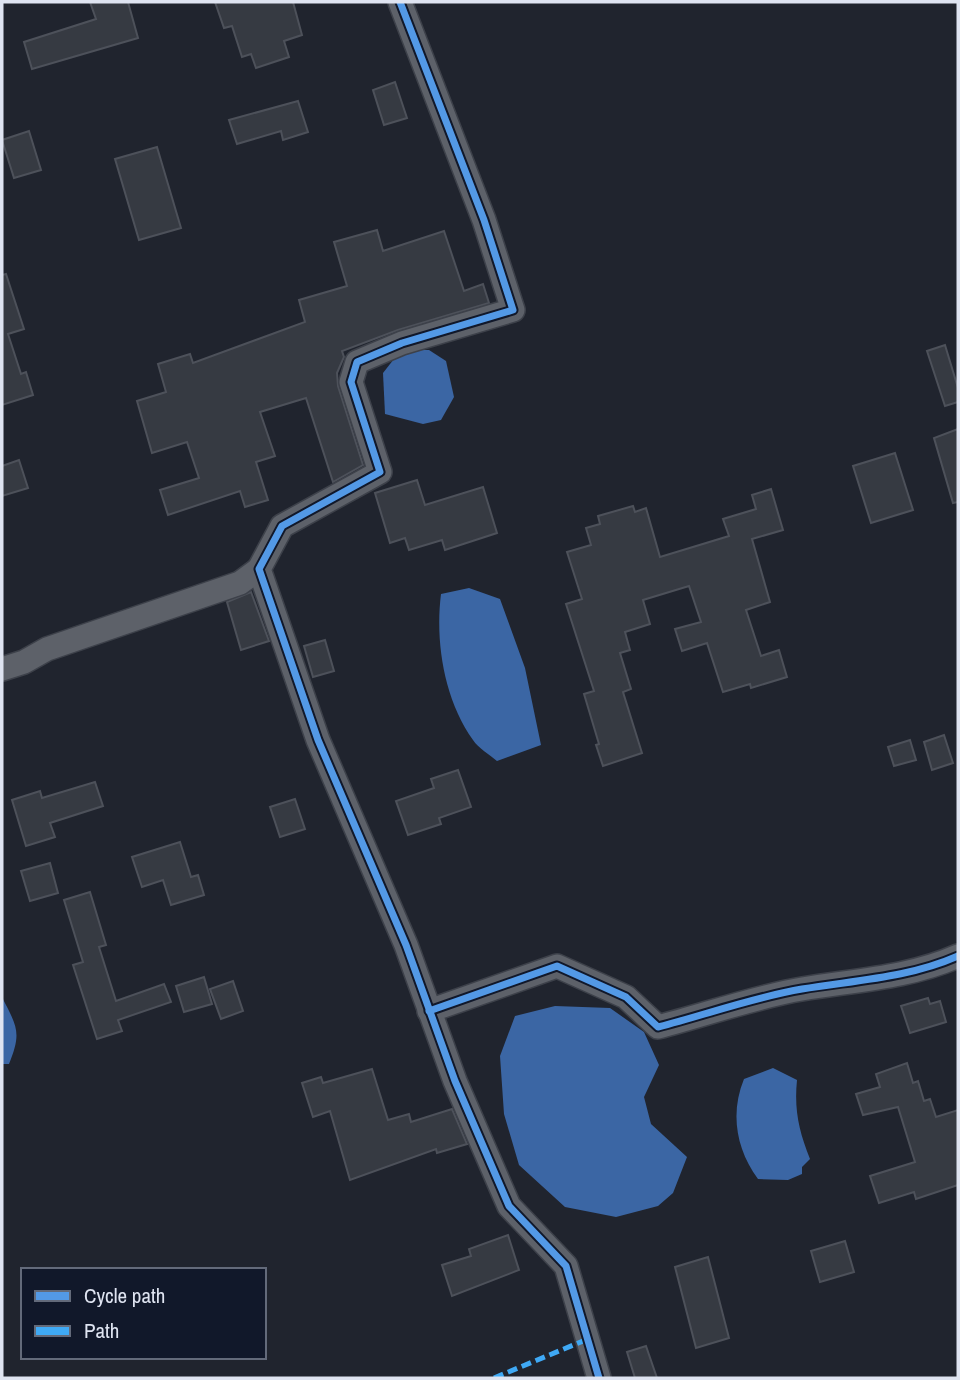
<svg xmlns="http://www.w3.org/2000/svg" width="960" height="1380" viewBox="0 0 960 1380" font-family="'Archivo Narrow',sans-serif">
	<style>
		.water { fill: #3b66a4 }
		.building { fill: #363a42; stroke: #4d515a; stroke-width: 2 }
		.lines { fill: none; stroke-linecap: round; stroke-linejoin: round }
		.minor-casing { stroke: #3d414a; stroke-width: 26 }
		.minor { stroke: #5d6169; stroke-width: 23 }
		.quiet { stroke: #3fa9f5; stroke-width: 5; stroke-dasharray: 10 5; stroke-linecap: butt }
		.cycleway-casing { stroke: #11182a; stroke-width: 11 }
		.cycleway { stroke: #5399e6; stroke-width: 7 }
	</style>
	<rect width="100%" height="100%" fill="#20242e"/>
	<g class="water">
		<polygon points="401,350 429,350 446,361 454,397 441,420 423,424 385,414 383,373"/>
		<path d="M469 588 500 599 525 668 541 745 497 761C490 755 478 748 473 740 444 699 435 642 441 594Z"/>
		<path d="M2 997C17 1027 22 1032 9 1064H2Z"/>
		<polygon points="555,1006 610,1008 644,1032 659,1065 644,1097 651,1124 687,1157 673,1193 658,1206 616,1217 565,1207 519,1165 504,1114 500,1056 515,1016"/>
		<path d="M773 1068 797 1080C794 1110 799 1131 810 1159L802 1167V1174L788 1180 758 1179C736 1149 730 1113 744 1079Z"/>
	</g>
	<g class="building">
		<polygon points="90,2 128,2 138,38 32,69 24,42 96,19"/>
		<polygon points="215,2 293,2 302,35 284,41 289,57 256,68 251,54 242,57 232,26 224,28"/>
		<polygon points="395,82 407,118 384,125 373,90"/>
		<polygon points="298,101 308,132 283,140 281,131 237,144 229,120"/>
		<polygon points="29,131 41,170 14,178 2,140"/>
		<polygon points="157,147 181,228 139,240 115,159"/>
		<polygon points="377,230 383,251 444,231 464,291 483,284 489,303 398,330 342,351 344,357 337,373 338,386 363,465 333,482 306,398 260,412 275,456 256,462 268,500 245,507 240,491 168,515 160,490 199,478 187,442 152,453 137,401 166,392 158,364 190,354 193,363 305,322 299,300 347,286 334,242"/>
		<polygon points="6,274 24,329 8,334 21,374 26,372 33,395 2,405 2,275"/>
		<polygon points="945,345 958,388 958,402 945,406 927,351"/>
		<polygon points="958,429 958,502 953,503 934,438"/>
		<polygon points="895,453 913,510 871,523 853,466"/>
		<polygon points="19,460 28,488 2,496 2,466"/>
		<polygon points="417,480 425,505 483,487 497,533 445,550 442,540 409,550 405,538 390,543 375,493"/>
		<polygon points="771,489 783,530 752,539 770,602 746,610 761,656 779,650 787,677 751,688 750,684 723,692 707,643 682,651 675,629 701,622 689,586 643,600 650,624 625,632 630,650 620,653 631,689 623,692 642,753 603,766 596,745 599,744 584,694 594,691 566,604 582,599 567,552 591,545 586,528 600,524 598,516 633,506 635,512 646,508 660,557 729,536 723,519 756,509 752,495"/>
		<polygon points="251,592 269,641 241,650 227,602"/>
		<polygon points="325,640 334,671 313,677 304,646"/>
		<polygon points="944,735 953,763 932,770 924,742"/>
		<polygon points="910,740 916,760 894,766 888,747"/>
		<polygon points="458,770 471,807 439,818 441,824 408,835 396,801 434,788 431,779"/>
		<polygon points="95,782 103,806 50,823 55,837 26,846 12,800 40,791 42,798"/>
		<polygon points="295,799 305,829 280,837 270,807"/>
		<polygon points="180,842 191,877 198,875 204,895 171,905 163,880 142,887 132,857"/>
		<polygon points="50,863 58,893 30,901 21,871"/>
		<polygon points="90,892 106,945 99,947 116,1001 164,984 171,1002 118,1020 122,1031 97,1039 73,965 83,962 64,900"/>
		<polygon points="204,977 212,1004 184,1012 176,986"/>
		<polygon points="233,981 243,1011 221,1019 210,989"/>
		<polygon points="928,998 930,1004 940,1001 946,1022 910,1033 901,1006"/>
		<polygon points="907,1063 913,1083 918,1081 924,1101 930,1099 936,1117 958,1110 958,1185 916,1199 914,1192 879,1203 870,1176 915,1162 898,1107 863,1115 856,1094 880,1087 876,1074"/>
		<polygon points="372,1069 388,1120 409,1114 411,1122 452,1109 467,1144 437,1153 436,1149 350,1180 330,1111 313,1117 302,1083 321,1077 323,1083"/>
		<polygon points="508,1235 519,1270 452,1296 442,1265 471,1256 469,1249"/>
		<polygon points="845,1241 854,1272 820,1282 811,1251"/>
		<polygon points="708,1257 729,1338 696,1348 675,1267"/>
		<polygon points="646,1346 657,1378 635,1378 627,1352"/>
	</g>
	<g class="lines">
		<defs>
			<g id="minor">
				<polyline points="400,2 484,220 513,310 402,343 357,362 351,382 380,472 282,526 259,569 318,740 406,945 455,1081 509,1206 566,1266 599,1378"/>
				<polyline points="2,669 24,662 47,649 240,583 259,569"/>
				<path d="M429 1011 557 966 626 997 658 1027C705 1015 754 997 802 989 856 980 908 978 958 956"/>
			</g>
		</defs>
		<use href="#minor" class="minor-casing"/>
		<use href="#minor" class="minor"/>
		<polyline class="quiet" points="494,1378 588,1339"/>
		<defs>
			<g id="cycleway">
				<polyline points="400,2 484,220 513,310 402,343 357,362 351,382 380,472 282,526 259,569 318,740 406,945 455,1081 509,1206 566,1266 599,1378"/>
				<path d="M429 1011 557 966 626 997 658 1027C705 1015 754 997 802 989 856 980 908 978 958 956"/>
			</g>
		</defs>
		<use href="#cycleway" class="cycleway-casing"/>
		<use href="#cycleway" class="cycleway"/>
	</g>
	<rect width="960" height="1380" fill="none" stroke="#dfe4f1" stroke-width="7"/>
	<rect x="21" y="1268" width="245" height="91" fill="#11182a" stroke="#636a7a" stroke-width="2"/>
	<rect x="35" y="1291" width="35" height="10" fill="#5399e6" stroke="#636a7a" stroke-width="2"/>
	<text x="84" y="1303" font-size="21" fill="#dfe4f1">Cycle path</text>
	<rect x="35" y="1326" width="35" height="10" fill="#3fa9f5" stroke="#636a7a" stroke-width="2"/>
	<text x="84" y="1338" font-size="21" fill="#dfe4f1">Path</text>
</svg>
